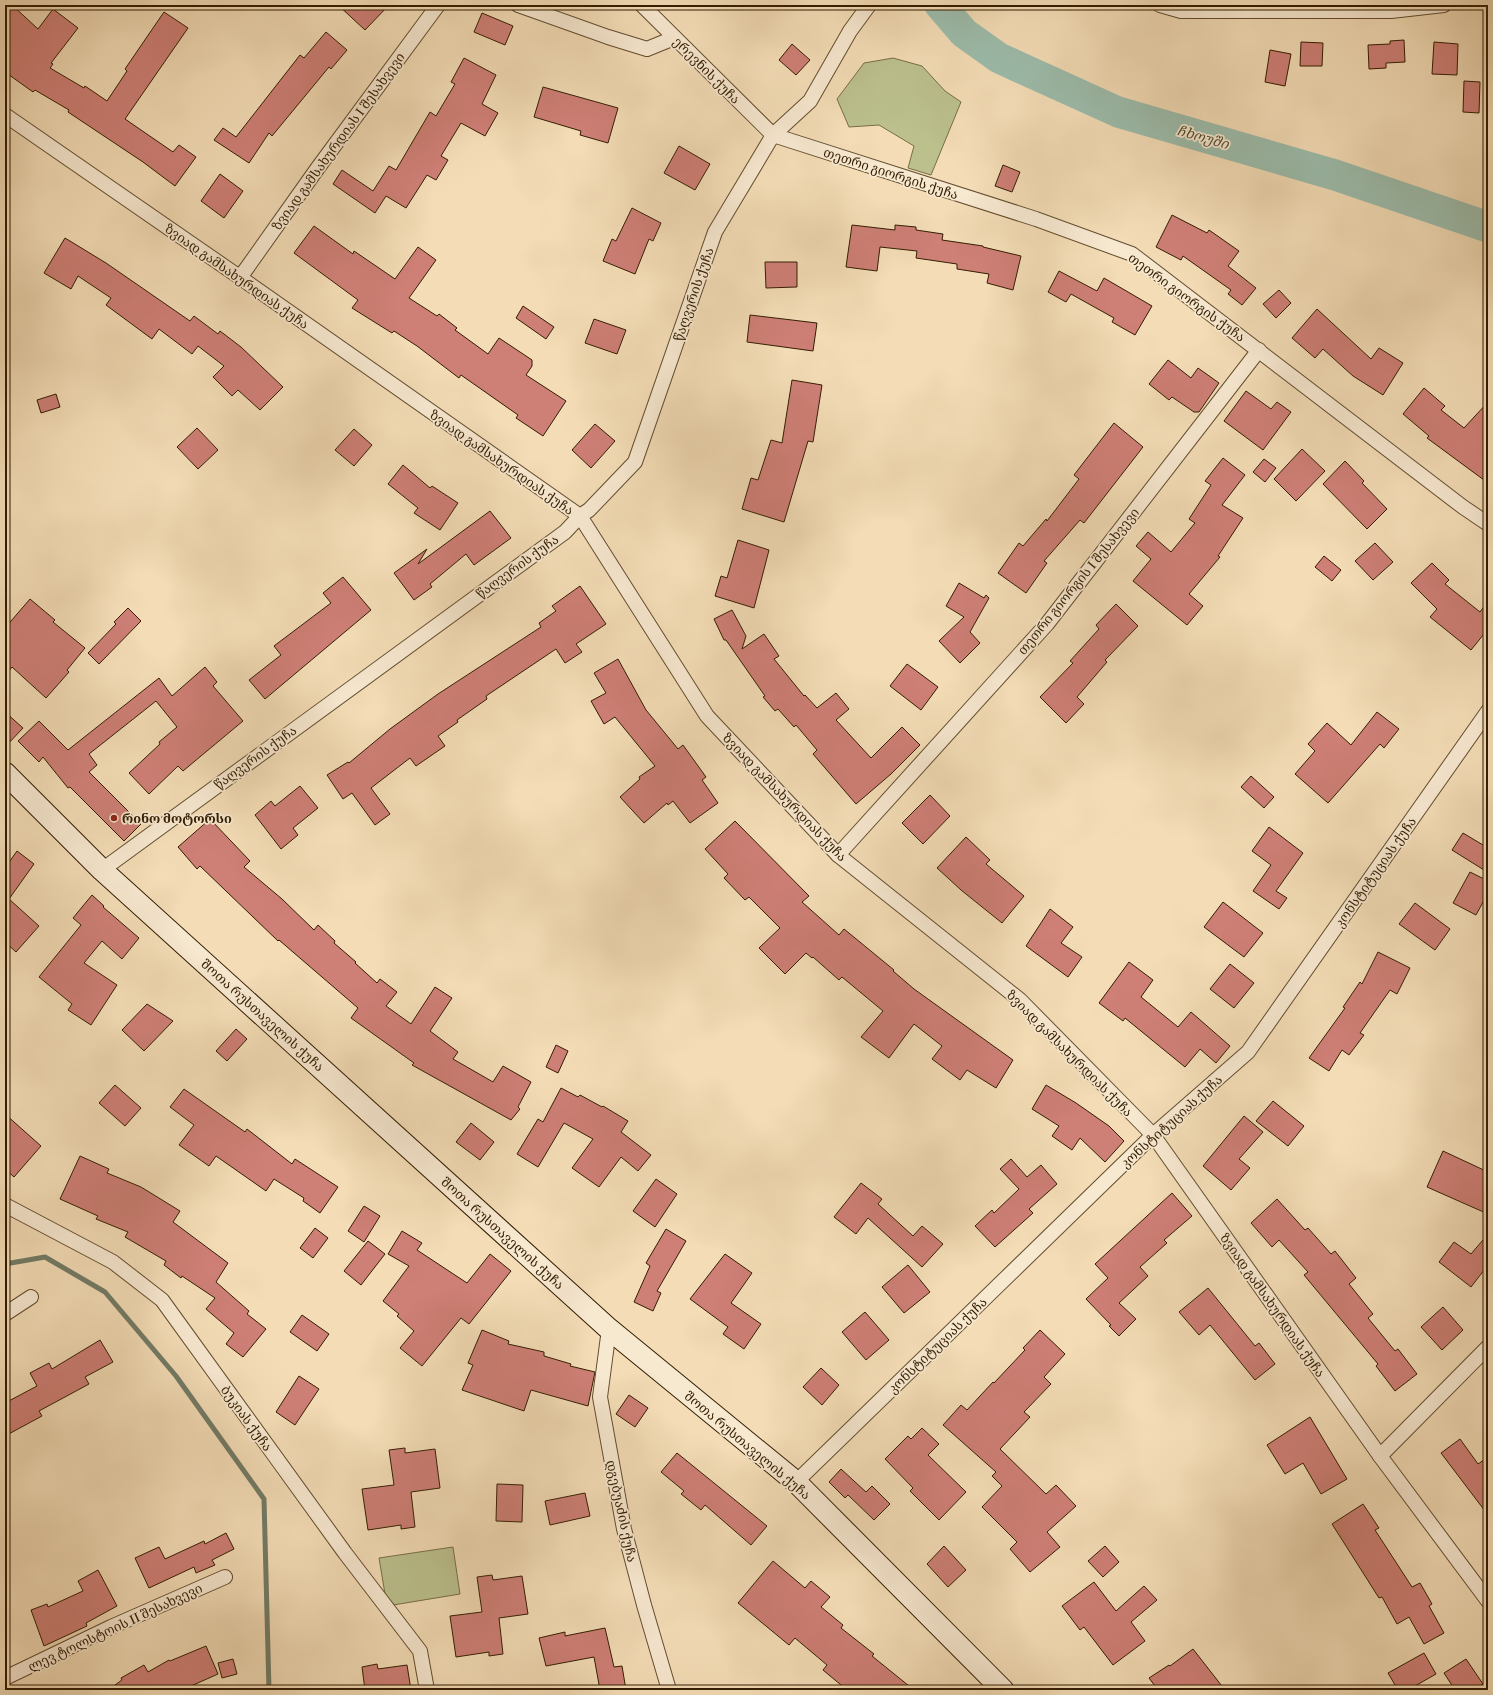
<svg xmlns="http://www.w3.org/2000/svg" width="1493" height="1695" viewBox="0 0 1493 1695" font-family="'IM FELL French Canon','Noto Serif Georgian',serif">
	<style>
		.green { fill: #bbc08d; stroke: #776e47 }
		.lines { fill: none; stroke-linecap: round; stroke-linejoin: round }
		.stream { stroke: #727c67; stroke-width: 5 }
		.river { stroke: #9cbcab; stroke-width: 31 }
		.building { fill: #ce7f76; stroke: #331d01 }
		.street-casing { stroke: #634d2e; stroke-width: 16 }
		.secondary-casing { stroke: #331d01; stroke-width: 23 }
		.street { stroke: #f7e8d0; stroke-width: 14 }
		.secondary { stroke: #f7e8d0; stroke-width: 21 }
		.poi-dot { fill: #8f2418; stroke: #f7e8d0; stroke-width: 1.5 }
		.labels { text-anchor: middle; stroke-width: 3.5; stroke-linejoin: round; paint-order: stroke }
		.street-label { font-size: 13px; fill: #331d01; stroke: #f7e8d0 }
		.poi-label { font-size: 13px; font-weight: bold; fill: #331d01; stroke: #f7e8d0; text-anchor: start }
		.water-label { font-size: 14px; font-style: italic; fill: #524d34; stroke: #f7e8d0 }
	</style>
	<rect width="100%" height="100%" fill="#f3dcb6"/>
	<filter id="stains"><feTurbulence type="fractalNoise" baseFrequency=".005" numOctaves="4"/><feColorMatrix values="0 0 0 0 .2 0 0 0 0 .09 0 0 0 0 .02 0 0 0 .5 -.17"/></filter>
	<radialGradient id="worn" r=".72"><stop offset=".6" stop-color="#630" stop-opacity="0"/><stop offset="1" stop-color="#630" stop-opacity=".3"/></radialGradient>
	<g class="green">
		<polygon points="893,58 922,66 945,91 961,102 931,175 908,168 914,146 879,125 849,127 837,99 864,63"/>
		<polygon points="453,1547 460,1594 387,1606 379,1558"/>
	</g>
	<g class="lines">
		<polyline class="stream" points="5,1264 45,1257 105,1292 176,1376 264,1499 269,1690"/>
		<polyline class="river" points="940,5 964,33 999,58 1118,112 1335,175 1488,227"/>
	</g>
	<g class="building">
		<polygon points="5,5 12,5 38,29 53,9 78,28 51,63 53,64 50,68 84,88 85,86 107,101 127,71 125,69 164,12 188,28 125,119 173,152 179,145 196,157 175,186 143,162 68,112 69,110 35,90 33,92 5,72"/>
		<polygon points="338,5 389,5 365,30"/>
		<polygon points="482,13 513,26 505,45 474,32"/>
		<polygon points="326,32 347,50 331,69 329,67 272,136 269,133 249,163 214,140 223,128 236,137 300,55 304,58"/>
		<polygon points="1404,40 1405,62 1386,63 1386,68 1369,69 1368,45 1390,44 1390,41"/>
		<polygon points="1301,42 1323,43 1322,66 1300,66"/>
		<polygon points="1434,42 1458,44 1457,75 1432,74"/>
		<polygon points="792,44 810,60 796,75 779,60"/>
		<polygon points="1270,50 1291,54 1285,86 1265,82"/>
		<polygon points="464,58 496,75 482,104 498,113 485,136 461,123 441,156 448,160 436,180 427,175 406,208 386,196 375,213 333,184 342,170 373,191 389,166 396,170 430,112 436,116 455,84 451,82"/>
		<polygon points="1464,81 1480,82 1479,113 1463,112"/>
		<polygon points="543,87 618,108 608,143 580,135 581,131 534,117"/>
		<polygon points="679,146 710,164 695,190 664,173"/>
		<polygon points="1003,165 1020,172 1012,192 995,186"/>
		<polygon points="220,174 243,191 224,218 201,201"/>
		<polygon points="632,208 661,223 653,241 649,239 635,274 603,261 612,239 616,241"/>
		<polygon points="1172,215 1207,233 1209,230 1239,251 1228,266 1256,288 1242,305 1228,294 1231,290 1183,256 1181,260 1156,247"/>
		<polygon points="852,225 895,230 895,225 916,227 916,230 943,234 942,240 983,246 983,247 1021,256 1013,290 987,283 989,274 957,269 957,264 916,258 917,251 880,247 877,271 846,267"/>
		<polygon points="314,226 353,254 354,251 395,279 418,247 436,260 409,298 437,316 439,314 457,328 455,330 488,354 499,338 532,360 532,366 526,375 566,401 543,436 516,418 518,415 461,375 459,378 417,346 394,331 392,333 352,308 358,300 294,253"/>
		<polygon points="65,238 106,263 190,321 194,316 218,334 220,331 241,347 283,387 260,410 238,390 232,396 213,377 224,366 198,346 192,354 159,329 152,339 106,305 111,298 78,276 71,289 44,273"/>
		<polygon points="765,262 797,262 797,287 766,288"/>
		<polygon points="1059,271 1097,291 1104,278 1152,306 1135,335 1112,322 1114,318 1071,294 1066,302 1048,292"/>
		<polygon points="1279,290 1291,303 1276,318 1263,304"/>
		<polygon points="523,306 554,327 546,339 516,318"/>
		<polygon points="1317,309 1371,359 1379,348 1403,363 1383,395 1353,376 1323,349 1315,358 1292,338"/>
		<polygon points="750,315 817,323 813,351 747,342"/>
		<polygon points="594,319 626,330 617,354 585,343"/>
		<polygon points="1168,360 1191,378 1198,368 1219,383 1199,412 1194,412 1172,397 1169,400 1149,384"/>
		<polygon points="792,380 822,385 813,442 808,441 784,522 742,509 751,478 758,480 771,440 782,443"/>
		<polygon points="1424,388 1445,406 1441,410 1464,428 1488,402 1488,483 1427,438 1429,436 1403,414"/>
		<polygon points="1246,391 1271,409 1277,402 1291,412 1263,450 1224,421"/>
		<polygon points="56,394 60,407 41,413 37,400"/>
		<polygon points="1114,423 1143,447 1084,523 1080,520 1044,561 1047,563 1026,593 998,573 1019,543 1023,546 1046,519 1047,521 1079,479 1074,475"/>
		<polygon points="595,424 615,441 591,468 572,450"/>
		<polygon points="197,428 218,450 198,469 177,447"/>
		<polygon points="354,429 372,445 354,466 335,450"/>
		<polygon points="1302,449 1325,471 1296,501 1274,479"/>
		<polygon points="1223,458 1245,475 1222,505 1243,518 1218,556 1220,557 1189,594 1203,606 1187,625 1133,581 1151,559 1136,546 1148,532 1171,552 1195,523 1189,519 1211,485 1205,481"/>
		<polygon points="1264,459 1276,468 1265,482 1253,472"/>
		<polygon points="1345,461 1364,481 1362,483 1387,509 1367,529 1323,484"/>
		<polygon points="403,465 430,488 432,486 458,503 440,530 414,513 418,508 388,484"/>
		<polygon points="490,511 511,538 474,565 466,554 430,584 432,587 414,600 394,573 427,549 418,564"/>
		<polygon points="738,540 769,550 754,608 715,596 721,576 727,578"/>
		<polygon points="1375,543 1393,562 1373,580 1355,561"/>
		<polygon points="1324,556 1341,570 1332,581 1315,567"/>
		<polygon points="1432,563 1449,580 1445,584 1480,612 1488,601 1488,629 1471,650 1430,617 1437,609 1411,583"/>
		<polygon points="343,577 371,610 265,699 249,680 281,655 274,646 331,603 323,593"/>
		<polygon points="959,583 984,598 986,595 989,598 970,632 980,643 960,663 939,641 964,617 946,606"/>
		<polygon points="580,586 606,624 576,644 582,652 565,663 556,649 486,696 487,699 457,720 458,722 438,736 445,746 416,766 410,758 371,788 390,814 375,825 352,793 343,799 327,775 348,762 349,763 390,729 438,694 541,627 539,623 556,611 552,606"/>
		<polygon points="30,599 55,620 53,622 85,648 67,670 69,672 46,698 12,667 5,676 5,628"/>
		<polygon points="1116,604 1138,626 1105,660 1107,662 1077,697 1084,704 1066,723 1040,697 1073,663 1070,661 1099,629 1096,625"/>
		<polygon points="128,608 141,621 99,664 88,653 116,624 114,622"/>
		<polygon points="732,610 746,636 742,649 764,634 779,656 774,659 804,696 805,695 817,708 836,693 849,709 836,720 871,758 902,727 920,745 891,774 856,804 813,754 817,750 796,725 794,727 778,709 775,711 763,697 765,696 726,640 724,640 714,619"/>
		<polygon points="618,659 646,710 678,749 683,745 706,777 702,780 718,803 690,823 673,801 668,805 667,803 644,823 620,797 640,779 639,777 655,766 615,717 604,724 591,701 606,693 594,673"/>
		<polygon points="907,664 938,687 921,710 890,686"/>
		<polygon points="205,667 217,682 213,686 243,721 183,771 178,766 149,794 129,773 160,744 159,742 177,727 156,701 89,754 97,765 89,772 141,824 124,841 70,787 68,788 43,757 39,762 18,741 39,721 68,750 159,678 172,696"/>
		<polygon points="5,712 23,728 5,747"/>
		<polygon points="1377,712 1399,729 1384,748 1380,744 1328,803 1295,774 1315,751 1308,744 1327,723 1351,745"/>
		<polygon points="1251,776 1274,797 1264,808 1241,787"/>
		<polygon points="300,786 318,808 293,828 298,835 281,849 255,815 271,801 275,806"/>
		<polygon points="930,795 950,816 923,844 902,823"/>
		<polygon points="210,819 250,861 244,867 282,899 314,930 318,925 335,941 334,943 356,962 355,963 377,983 380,979 397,992 386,1006 411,1024 435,987 452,998 430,1031 458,1052 453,1059 493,1082 503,1066 531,1082 518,1107 520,1109 511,1120 412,1065 414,1063 351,1018 358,1008 279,940 278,941 200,866 197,869 178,847"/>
		<polygon points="735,821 809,896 802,902 839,935 844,929 894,970 893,971 914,989 1013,1060 996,1088 967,1070 960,1080 932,1059 942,1046 914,1024 889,1058 861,1037 883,1011 842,977 839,980 813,957 812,958 806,953 785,974 759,948 780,928 749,897 745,900 724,878 728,874 705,849"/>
		<polygon points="1269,827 1303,853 1276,891 1287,898 1279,909 1253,891 1271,865 1252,851"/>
		<polygon points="1463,833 1488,848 1488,863 1484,870 1452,850"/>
		<polygon points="966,837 990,860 986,864 1024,896 1002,923 961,890 937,868"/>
		<polygon points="17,851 34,864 9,899 39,926 16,952 5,942 5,868"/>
		<polygon points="1470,872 1488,881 1488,893 1476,915 1453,903"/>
		<polygon points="92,895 104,906 103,907 139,938 122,959 102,941 84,963 117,985 91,1025 68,1010 72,1004 39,977 81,925 73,918"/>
		<polygon points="1223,902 1263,933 1244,957 1204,927"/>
		<polygon points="1415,903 1450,929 1435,950 1399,924"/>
		<polygon points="1050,909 1073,927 1061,943 1082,957 1068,977 1026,946"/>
		<polygon points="1378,952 1410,968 1397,994 1390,990 1360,1033 1364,1035 1349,1055 1342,1050 1329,1071 1309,1058 1345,1008 1343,1007 1360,982 1362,984"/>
		<polygon points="1129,962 1153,980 1141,997 1178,1027 1191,1012 1230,1046 1216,1063 1200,1049 1185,1067 1125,1018 1123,1021 1099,1003"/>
		<polygon points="1230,964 1254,983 1234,1008 1210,989"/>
		<polygon points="147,1004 173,1021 144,1051 122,1030"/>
		<polygon points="236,1029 247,1039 227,1061 216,1051"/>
		<polygon points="556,1045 568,1051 558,1073 546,1067"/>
		<polygon points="115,1085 141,1108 125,1126 99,1103"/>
		<polygon points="1046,1085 1076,1103 1109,1126 1124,1141 1105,1162 1080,1138 1072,1150 1052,1136 1059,1126 1032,1109"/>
		<polygon points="561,1088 578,1097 580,1095 602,1107 603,1106 628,1121 621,1132 651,1155 638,1171 621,1157 599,1187 572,1168 593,1139 564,1123 538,1167 517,1154 538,1119 543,1122"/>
		<polygon points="184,1089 245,1132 247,1129 292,1164 295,1159 338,1187 320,1213 303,1201 304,1198 274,1179 266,1191 216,1156 209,1166 179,1145 194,1125 170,1107"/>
		<polygon points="1273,1101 1304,1126 1288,1146 1256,1121"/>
		<polygon points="5,1114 41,1146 14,1177 5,1169"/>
		<polygon points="1244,1116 1263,1132 1239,1159 1250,1168 1231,1190 1203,1166"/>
		<polygon points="471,1123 494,1142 480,1160 456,1142"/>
		<polygon points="1443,1151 1488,1172 1488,1214 1427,1187"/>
		<polygon points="80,1156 109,1169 107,1173 141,1187 180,1211 173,1222 228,1263 216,1282 249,1311 247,1314 266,1329 243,1357 226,1344 234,1333 206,1309 215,1298 182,1276 181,1278 164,1265 166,1261 125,1237 128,1232 96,1219 98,1216 60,1199"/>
		<polygon points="1011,1159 1027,1177 1041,1165 1057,1184 1029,1209 1033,1213 995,1247 975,1226 992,1210 994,1213 1019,1189 1000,1169"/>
		<polygon points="656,1179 677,1194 655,1227 633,1211"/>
		<polygon points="861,1183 882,1199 878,1204 913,1236 922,1226 943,1244 922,1267 868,1218 856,1234 834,1217"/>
		<polygon points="1172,1193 1192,1216 1164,1240 1167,1243 1140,1267 1148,1276 1119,1303 1136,1319 1119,1336 1109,1326 1111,1325 1086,1299 1108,1278 1095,1264"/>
		<polygon points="1277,1199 1305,1230 1308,1228 1331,1254 1335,1251 1356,1278 1349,1284 1373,1314 1368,1318 1395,1351 1398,1349 1417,1374 1395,1391 1376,1366 1378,1364 1304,1275 1308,1272 1279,1240 1272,1247 1251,1223"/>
		<polygon points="364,1206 380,1216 364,1242 348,1231"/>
		<polygon points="315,1228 328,1238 313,1258 300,1248"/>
		<polygon points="666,1229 686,1241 657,1291 661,1293 653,1311 634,1302 650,1266 646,1263"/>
		<polygon points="402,1231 422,1243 417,1250 467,1283 490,1254 511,1271 469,1324 461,1318 422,1366 400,1348 414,1331 397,1316 399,1314 383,1301 409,1266 388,1254"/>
		<polygon points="1488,1234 1488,1265 1471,1287 1439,1262 1454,1242 1471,1254"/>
		<polygon points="368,1241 385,1254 361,1285 344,1271"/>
		<polygon points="725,1254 752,1273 731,1303 761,1324 744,1349 723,1334 728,1327 690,1299"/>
		<polygon points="908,1265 930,1292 904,1313 882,1287"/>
		<polygon points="1208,1288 1255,1346 1259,1343 1275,1364 1255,1380 1210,1325 1199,1335 1179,1312"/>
		<polygon points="1443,1307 1463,1330 1442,1350 1421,1327"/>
		<polygon points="865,1312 889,1340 866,1360 842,1332"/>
		<polygon points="302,1315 329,1334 317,1351 290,1332"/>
		<polygon points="482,1330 509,1341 508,1344 544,1352 544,1356 571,1364 570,1366 595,1372 588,1406 531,1390 524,1411 462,1390 473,1365 468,1363"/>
		<polygon points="1040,1330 1065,1354 1044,1377 1051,1384 1024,1412 1030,1417 1000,1449 1046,1494 1056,1485 1076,1506 1047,1532 1060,1547 1030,1572 1010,1549 1017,1542 982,1507 1002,1486 992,1476 996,1472 943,1425 961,1405 967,1410 993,1382 994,1383 1025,1350 1023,1348"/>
		<polygon points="100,1340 113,1362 85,1377 89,1384 39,1411 42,1416 5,1436 5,1403 37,1386 30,1373 49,1363 52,1369"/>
		<polygon points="821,1368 839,1385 822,1405 803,1387"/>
		<polygon points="299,1376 319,1389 295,1425 276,1412"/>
		<polygon points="629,1395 648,1408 635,1427 616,1414"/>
		<polygon points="1310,1417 1347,1479 1321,1494 1303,1463 1285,1474 1267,1445"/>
		<polygon points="922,1428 939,1444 928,1455 966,1492 939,1520 910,1491 913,1488 885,1459 908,1436 911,1439"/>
		<polygon points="1460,1439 1478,1464 1488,1457 1488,1515 1441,1453"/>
		<polygon points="405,1448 405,1453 435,1449 440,1488 411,1492 415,1527 401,1529 401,1525 368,1530 362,1489 394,1485 389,1450"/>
		<polygon points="677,1453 767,1526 751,1545 705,1505 701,1510 681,1494 684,1491 661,1472"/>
		<polygon points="841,1469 866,1492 872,1486 890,1504 874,1520 848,1495 845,1498 829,1482"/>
		<polygon points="497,1484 523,1485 522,1522 496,1521"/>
		<polygon points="585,1493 590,1516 550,1525 545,1501"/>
		<polygon points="1363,1504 1379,1528 1375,1530 1412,1587 1420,1583 1432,1604 1429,1606 1444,1633 1424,1644 1409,1617 1397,1624 1382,1597 1379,1598 1332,1524"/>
		<polygon points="226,1533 234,1549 212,1560 215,1565 196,1573 194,1567 149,1588 135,1558 159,1547 165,1559 204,1541 205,1544"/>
		<polygon points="944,1546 966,1570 948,1587 927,1564"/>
		<polygon points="1105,1546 1119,1562 1103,1577 1088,1561"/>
		<polygon points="773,1561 805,1588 811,1581 830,1597 821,1607 843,1625 841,1628 874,1654 872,1656 914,1690 847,1690 823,1670 827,1665 795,1638 789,1645 738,1603"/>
		<polygon points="98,1570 117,1606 86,1623 87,1626 44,1646 31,1610 47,1604 48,1607 83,1591 78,1581"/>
		<polygon points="492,1575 493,1580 522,1576 528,1614 499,1618 503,1654 489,1656 489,1652 456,1657 450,1616 482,1612 477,1577"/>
		<polygon points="1094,1582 1116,1611 1144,1586 1157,1600 1131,1622 1145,1641 1113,1665 1084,1627 1080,1630 1062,1606"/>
		<polygon points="605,1628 614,1667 622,1666 626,1690 600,1690 594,1657 546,1666 539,1638 565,1632 565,1636"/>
		<polygon points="206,1646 218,1674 182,1690 108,1690 122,1680 121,1678 144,1665 148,1672 169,1660 170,1661"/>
		<polygon points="1193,1649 1225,1690 1158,1690 1149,1678 1169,1665 1170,1666"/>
		<polygon points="1424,1653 1436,1674 1408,1690 1398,1690 1388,1673"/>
		<polygon points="233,1659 237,1674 222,1678 218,1663"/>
		<polygon points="1466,1659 1483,1684 1474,1690 1455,1690 1444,1673"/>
		<polygon points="377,1664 378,1669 407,1665 411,1690 365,1690 362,1667"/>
	</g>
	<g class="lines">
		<defs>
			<g id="street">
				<polyline points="518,5 608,37 647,49 674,38"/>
				<polyline points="642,5 773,135 1036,219 1132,254 1463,507 1488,524"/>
				<polyline points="1160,5 1181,11 1391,11 1444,5"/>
				<polyline points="5,115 238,276 580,516 707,716 838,855 1020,1000 1153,1135 1380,1456 1488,1601"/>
				<polyline points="238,276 244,272 317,169 438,5"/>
				<polyline points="838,855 1047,624 1259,350"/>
				<polyline points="102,870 565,532 580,516 589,510 635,462 715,232 773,135 810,101 850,31 869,5"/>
				<polyline points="5,1205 113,1262 162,1300 345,1553 420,1651 427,1690"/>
				<polyline points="5,1314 31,1297"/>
				<polyline points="609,1329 600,1397 624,1529 644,1605 669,1690"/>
				<polyline points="1380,1456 1488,1347"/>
				<polyline points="796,1482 1153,1135 1248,1052 1488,711"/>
				<polyline points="5,1678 111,1627 225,1577"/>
			</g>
			<polyline id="secondary" points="5,773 102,870 609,1329 796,1482 1003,1690"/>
		</defs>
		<use href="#street" class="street-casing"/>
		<use href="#secondary" class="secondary-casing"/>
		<use href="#street" class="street"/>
		<use href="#secondary" class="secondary"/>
	</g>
	<circle class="poi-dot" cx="114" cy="818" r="4"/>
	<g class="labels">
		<g class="street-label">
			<text transform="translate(707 70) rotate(45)" y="5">ერევნის ქუჩა</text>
			<text transform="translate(338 141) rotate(-54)" y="5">ზვიად გამსახურდიას I შესახვევი</text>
			<text transform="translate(891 173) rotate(18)" y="5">თეთრი გიორგის ქუჩა</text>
			<text transform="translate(237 276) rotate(35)" y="5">ზვიად გამსახურდიას ქუჩა</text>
			<text transform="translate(693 294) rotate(-71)" y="5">წაღვერის ქუჩა</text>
			<text transform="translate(1187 297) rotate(36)" y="5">თეთრი გიორგის ქუჩა</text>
			<text transform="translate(502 462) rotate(35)" y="5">ზვიად გამსახურდიას ქუჩა</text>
			<text transform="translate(517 566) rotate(-36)" y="5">წაღვერის ქუჩა</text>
			<text transform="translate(1078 581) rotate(-51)" y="5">თეთრი გიორგის I შესახვევი</text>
			<text transform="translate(255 757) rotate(-36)" y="5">წაღვერის ქუჩა</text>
			<text transform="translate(785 797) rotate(46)" y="5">ზვიად გამსახურდიას ქუჩა</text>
			<text transform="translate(1375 872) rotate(-55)" y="5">კონსტიტუციას ქუჩა</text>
			<text transform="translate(263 1015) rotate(42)" y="5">შოთა რუსთაველის ქუჩა</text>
			<text transform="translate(1070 1053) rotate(45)" y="5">ზვიად გამსახურდიას ქუჩა</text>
			<text transform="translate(1171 1121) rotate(-42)" y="5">კონსტიტუციას ქუჩა</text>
			<text transform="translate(503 1233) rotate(42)" y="5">შოთა რუსთაველის ქუჩა</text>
			<text transform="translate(1273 1305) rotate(55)" y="5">ზვიად გამსახურდიას ქუჩა</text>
			<text transform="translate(937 1345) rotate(-44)" y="5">კონსტიტუციას ქუჩა</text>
			<text transform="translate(247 1418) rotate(54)" y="5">ბუკიას ქუჩა</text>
			<text transform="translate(748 1445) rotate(40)" y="5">შოთა რუსთაველის ქუჩა</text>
			<text transform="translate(622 1511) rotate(78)" y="5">დგებუაძის ქუჩა</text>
			<text transform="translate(115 1627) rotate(-25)" y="5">ლევ ტოლსტოის II შესახვევი</text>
		</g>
		<g class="poi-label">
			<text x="122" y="823">რინო მოტორსი</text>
		</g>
		<g class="water-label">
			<text transform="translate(1203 137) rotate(16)" y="5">ჩხოუში</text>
		</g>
	</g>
	<rect width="1493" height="1695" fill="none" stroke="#f3dcb6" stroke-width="20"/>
	<rect x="6" y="6" width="1481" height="1683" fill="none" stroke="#331d01" stroke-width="2"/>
	<rect x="10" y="10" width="1473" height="1675" fill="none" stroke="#331d01"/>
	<rect width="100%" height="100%" filter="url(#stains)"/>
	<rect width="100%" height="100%" fill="url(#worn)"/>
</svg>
